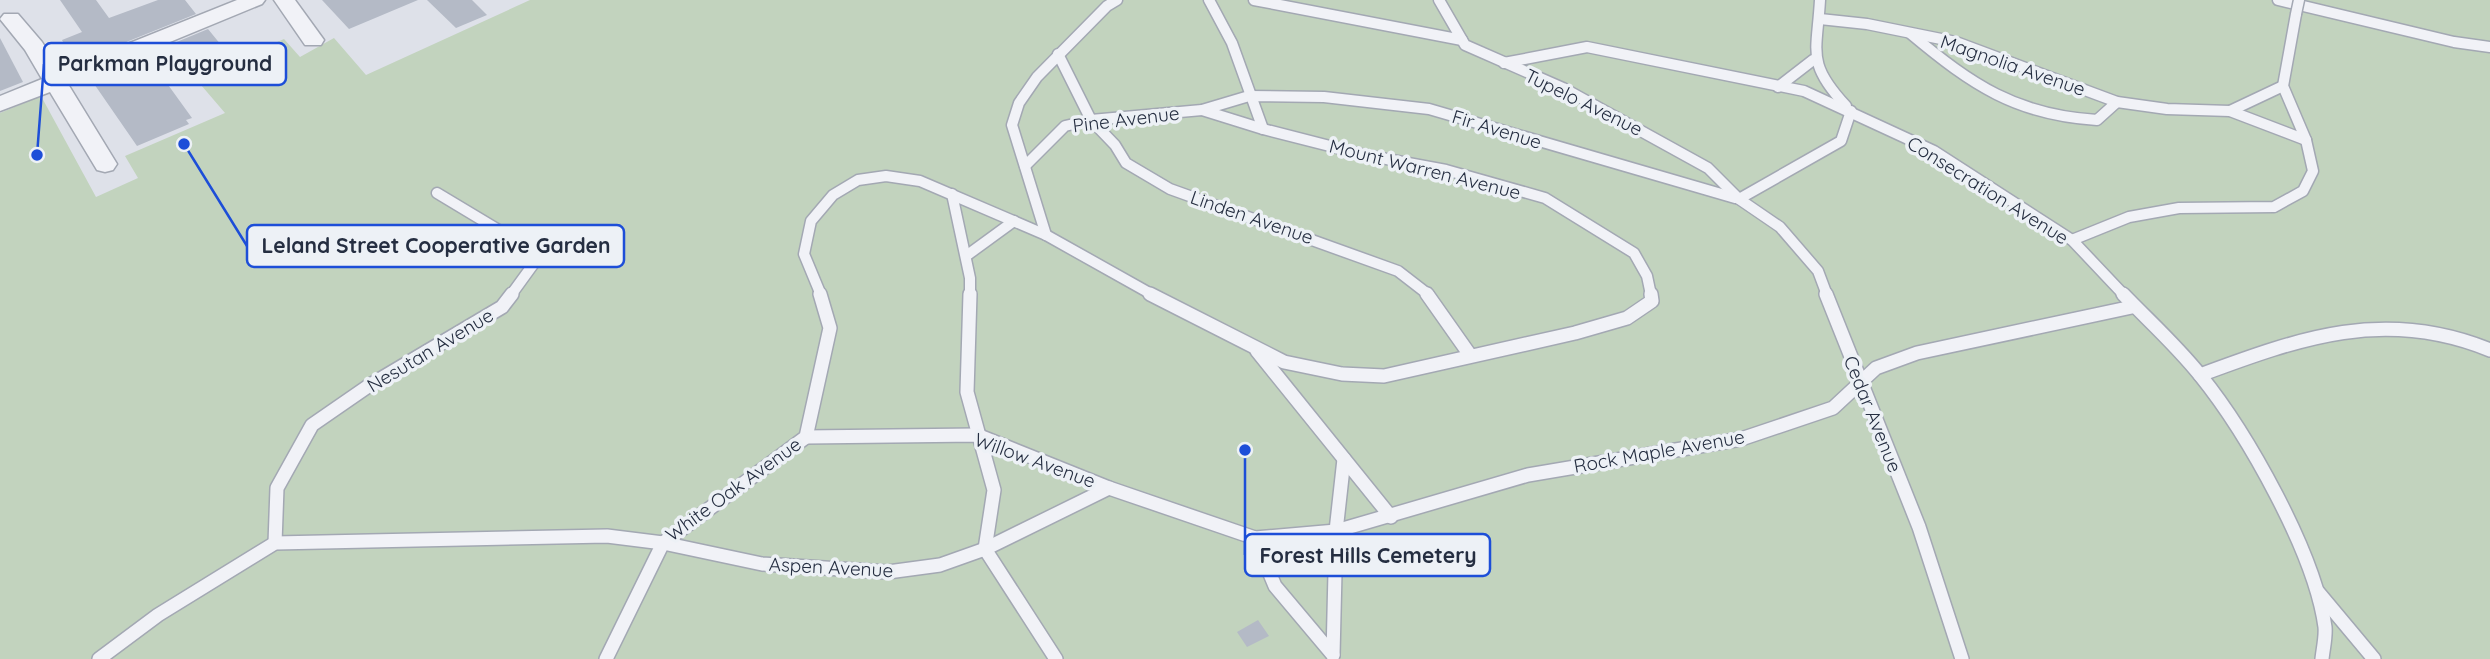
<svg xmlns="http://www.w3.org/2000/svg" width="2490" height="659" viewBox="0 0 2490 659" font-family="Quicksand,sans-serif">
	<style>
		.green { fill: #c2d3be }
		.building { fill: #b4bac6 }
		.lines { fill: none; stroke-linecap: round; stroke-linejoin: round }
		.lane-far1-casing { stroke: #a3a8b3; stroke-width: 13 }
		.lane-casing { stroke: #a3a8b3; stroke-width: 16 }
		.street-casing { stroke: #a3a8b3; stroke-width: 3 }
		.lane-far1 { stroke: #f1f2f7; stroke-width: 10 }
		.lane { stroke: #f1f2f7; stroke-width: 13 }
		.street { fill: #f1f2f7; fill-rule: evenodd }
		.lane-bridge-casing { stroke: #a3a8b3; stroke-width: 13; stroke-linecap: butt }
		.lane-bridge { stroke: #f1f2f7; stroke-width: 10 }
		.labels { text-anchor: middle; stroke-width: 7; stroke-linejoin: round; paint-order: stroke }
		.street-label { font-size: 19px; fill: #252e41; stroke: #edf1f6 }
		.leader { fill: none; stroke: #1d4ed8; stroke-width: 2.5 }
		.callout-dot { fill: #1d4ed8; stroke: #edf1f6; stroke-width: 2.5 }
		.callout { fill: #edf1f6; stroke: #1d4ed8; stroke-width: 2.5 }
		.callout-label { font-size: 21px; text-anchor: middle; font-weight: bold; fill: #252e41 }
	</style>
	<rect width="100%" height="100%" fill="#dee1e9"/>
	<polygon class="green" points="530,0 2490,0 2490,659 0,659 0,113 41,96 96,197 138,178 125,156 225,113 195,78 284,39 300,57 334,38 366,75"/>
	<g class="building">
		<polygon points="60,0 96,0 109,18 158,0 185,0 196,14 79,61 75,55 71,57 62,40 82,32"/>
		<polygon points="322,0 418,0 349,29"/>
		<polygon points="427,0 472,0 487,15 456,28"/>
		<polygon points="208,29 230,56 166,82 192,118 186,120 189,124 137,146 90,78"/>
		<polygon points="0,38 23,82 0,91"/>
		<polygon points="1258,620 1269,636 1247,647 1237,632"/>
	</g>
	<g class="lines">
		<defs>
			<g id="lane-far1">
				<polyline points="1209,0 1232,43 1263,129"/>
				<polyline points="1254,0 1462,40"/>
				<polyline points="1439,0 1465,45 1563,88 1708,168 1739,199 1780,227 1818,271 1827,295"/>
				<path d="M1820 0C1817 53 1806 63 1846 106"/>
				<polyline points="2278,0 2454,42 2490,47"/>
				<polyline points="1820,19 1867,24 1956,42 2117,102 2167,109 2230,111 2306,140"/>
				<path d="M1911 34C1972 85 2016 115 2097 120L2117 102"/>
				<polyline points="1058,54 1091,120 1115,145 1126,163 1170,189 1398,271 1429,295"/>
				<polyline points="1504,63 1587,47 1804,91 1934,151 2072,240 2124,295"/>
				<polyline points="1778,87 1813,60"/>
				<polyline points="1202,110 1263,129 1365,155 1446,170 1545,198 1634,253 1647,276 1651,295"/>
				<polyline points="2230,111 2283,86"/>
				<polyline points="1025,166 1065,126 1091,120 1202,110 1249,96 1324,97 1429,109 1735,198"/>
				<polyline points="437,193 540,255 511,295"/>
				<polyline points="952,194 970,278 970,295"/>
				<polyline points="1739,199 1841,141 1851,111"/>
				<polyline points="1046,235 1012,125 1019,103 1037,77 1107,6 1117,0"/>
				<polyline points="2072,240 2129,217 2179,208 2274,207 2303,191 2313,171 2306,140 2283,86 2296,14"/>
				<polyline points="966,256 1014,221"/>
				<polyline points="821,295 804,254 811,221 833,195 858,180 886,176 920,181 1046,235 1153,295"/>
			</g>
			<g id="lane">
				<polyline points="970,294 967,392 994,490 985,549 1056,659"/>
				<polyline points="1150,294 1284,362 1342,374 1384,376 1575,333 1627,318 1652,301 1651,294"/>
				<polyline points="1427,294 1470,355"/>
				<polyline points="1826,294 1919,527 1962,659"/>
				<path d="M2123 294C2148 320 2177 346 2200 375 2247 433 2315 553 2325 627 2326 637 2323 649 2322 659"/>
				<polyline points="1257,351 1391,517"/>
				<path d="M2200 375C2300 338 2385 307 2490 350"/>
				<polyline points="806,437 977,435 1109,488 1255,538 1336,531 1528,475 1741,439 1833,408 1876,368 1917,353 2132,307"/>
				<polyline points="1255,538 1275,586 1333,655"/>
				<polyline points="275,543 277,488 312,425 367,387 502,307 512,294"/>
				<polyline points="2318,592 2374,659"/>
				<polyline points="1333,655 1336,531 1344,459"/>
				<polyline points="99,659 158,615 275,543 607,536 663,543 762,564 888,572 940,565 985,549 1109,488"/>
				<polyline points="606,659 663,543 806,437 830,328 820,294"/>
			</g>
			<g id="street">
				<polygon points="237,0 265,0 262,4 68,84 117,164 113,170 105,172 97,170 50,92 0,111 0,96 42,79 25,50 0,19 4,14 18,14 42,42 60,71"/>
				<polygon points="274,0 295,0 324,40 321,45 305,45"/>
			</g>
		</defs>
		<use href="#lane-far1" class="lane-far1-casing"/>
		<use href="#lane" class="lane-casing"/>
		<use href="#street" class="street-casing"/>
		<use href="#lane-far1" class="lane-far1"/>
		<use href="#lane" class="lane"/>
		<use href="#street" class="street"/>
		<defs>
			<polyline id="lane-bridge" points="2296,14 2299,0"/>
		</defs>
		<use href="#lane-bridge" class="lane-bridge-casing"/>
		<use href="#lane-bridge" class="lane-bridge"/>
	</g>
	<g class="labels">
		<g class="street-label">
			<text transform="translate(2013 65) rotate(19)" y="7">Magnolia Avenue</text>
			<text transform="translate(1584 102) rotate(26)" y="7">Tupelo Avenue</text>
			<text transform="translate(1126 119) rotate(-7)" y="7">Pine Avenue</text>
			<text transform="translate(1497 129) rotate(17)" y="7">Fir Avenue</text>
			<text transform="translate(1425 169) rotate(14)" y="7">Mount Warren Avenue</text>
			<text transform="translate(1988 190) rotate(32)" y="7">Consecration Avenue</text>
			<text transform="translate(1252 217) rotate(19)" y="7">Linden Avenue</text>
			<text transform="translate(430 350) rotate(-31)" y="7">Nesutan Avenue</text>
			<text transform="translate(1873 414) rotate(68)" y="7">Cedar Avenue</text>
			<text transform="translate(1659 451) rotate(-10)" y="7">Rock Maple Avenue</text>
			<text transform="translate(1035 460) rotate(20)" y="7">Willow Avenue</text>
			<text transform="translate(733 489) rotate(-36)" y="7">White Oak Avenue</text>
			<text transform="translate(831 567) rotate(3)" y="7">Aspen Avenue</text>
		</g>
	</g>
	<path class="leader" d="M37 155L44 64M184 144L247 246M1245 450L1245 555"/>
	<g class="callout-dot">
		<circle cx="37" cy="155" r="7"/>
		<circle cx="184" cy="144" r="7"/>
		<circle cx="1245" cy="450" r="7"/>
	</g>
	<g class="callout">
		<rect x="44" y="43" width="242" height="42" rx="7"/>
		<rect x="247" y="225" width="377" height="42" rx="7"/>
		<rect x="1245" y="534" width="245" height="42" rx="7"/>
	</g>
	<g class="callout-label">
		<text x="165" y="71">Parkman Playground</text>
		<text x="436" y="253">Leland Street Cooperative Garden</text>
		<text x="1368" y="563">Forest Hills Cemetery</text>
	</g>
</svg>
